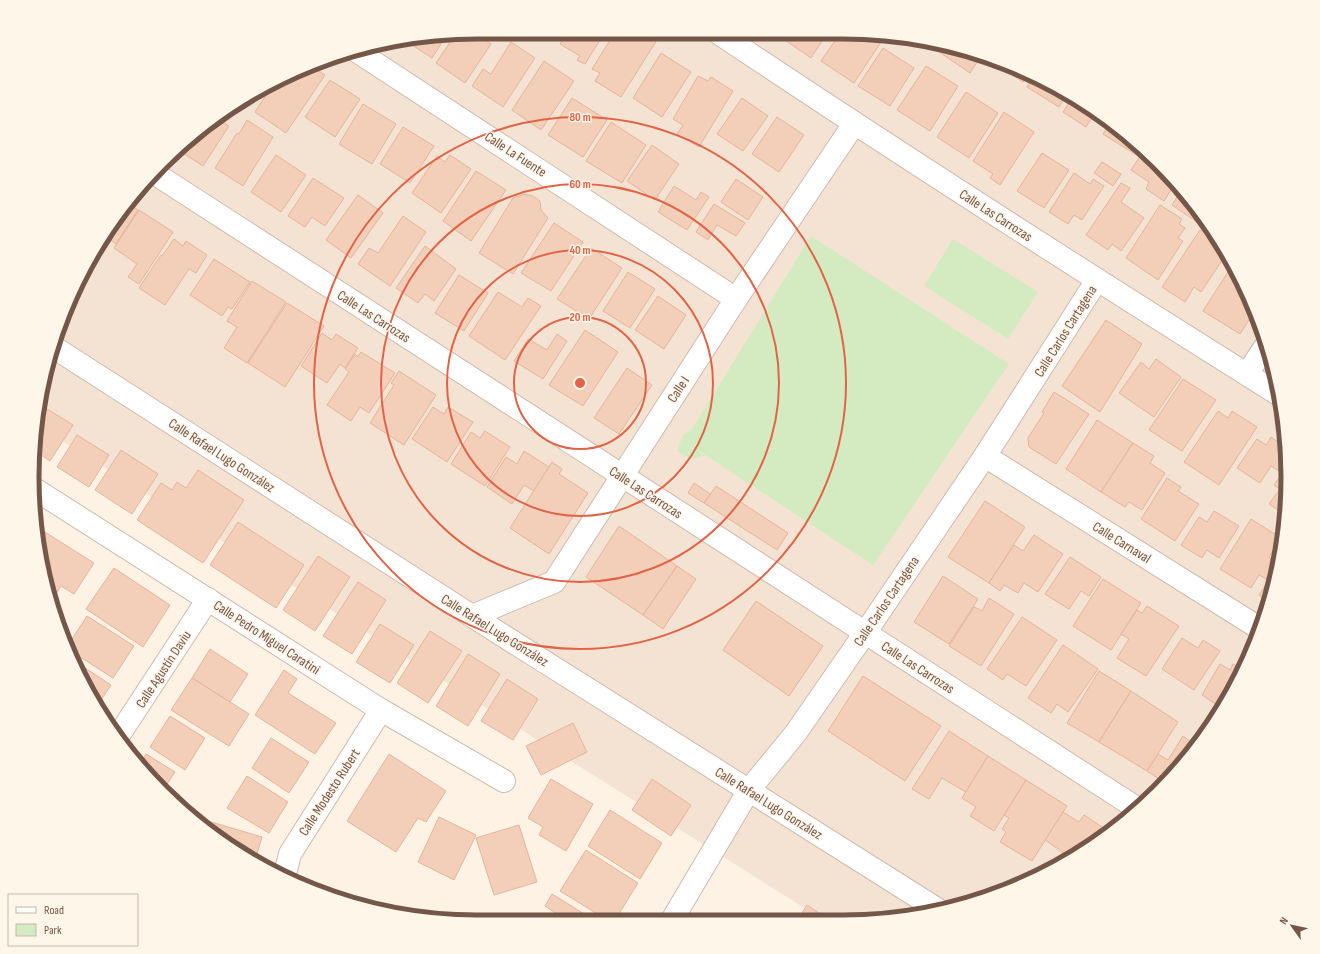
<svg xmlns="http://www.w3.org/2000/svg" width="1320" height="954" viewBox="0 0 1320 954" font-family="'Sofia Sans Condensed',sans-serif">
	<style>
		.residential { fill: #f4e3d2 }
		.green { fill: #d4ebc2 }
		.building { fill: #f3cfba; stroke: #e6b49a }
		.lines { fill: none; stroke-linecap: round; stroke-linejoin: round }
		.minor-casing { stroke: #d0bbad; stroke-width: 24 }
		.minor { stroke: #fff; stroke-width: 22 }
		.ring { fill: none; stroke: #e36346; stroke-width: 2 }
		.labels { text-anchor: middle; stroke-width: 3; stroke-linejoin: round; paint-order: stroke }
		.street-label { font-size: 14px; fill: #755749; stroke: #fff6ea }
		.rim { fill: none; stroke: #755749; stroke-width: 5 }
		.centre { fill: #e36346; stroke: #fff6ea; stroke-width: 2 }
		.ring-label { font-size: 12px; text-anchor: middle; font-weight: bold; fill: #e36346; stroke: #fff6ea; stroke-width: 3; stroke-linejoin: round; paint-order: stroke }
	</style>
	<rect width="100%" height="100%" fill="#fdf2e3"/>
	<polygon class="residential" points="477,32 843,32 930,41 1013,66 1066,92 1136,142 1178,184 1228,255 1264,334 1284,419 1287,506 1273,592 1242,674 1196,748 1136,812 1066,862 1014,888 901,918 822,919 37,425 41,390 78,280 142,184 230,107 280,78 362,47"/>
	<g class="green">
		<polygon points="811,236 1009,364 873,565 705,455 691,459 677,451 683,435 692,429"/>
		<polygon points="953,239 1038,292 1008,339 924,286"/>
	</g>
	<g class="building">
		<polygon points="474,32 491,44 465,83 436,63 455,35"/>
		<polygon points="568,32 605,32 585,64 577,60 580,56 560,44"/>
		<polygon points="615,32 644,32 657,40 621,97 595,81 600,73 592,69"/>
		<polygon points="781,32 828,32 811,58 779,36"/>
		<polygon points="841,32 885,36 854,83 821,61"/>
		<polygon points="446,36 432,58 406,41"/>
		<polygon points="919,40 930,41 935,42 932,48"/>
		<polygon points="511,42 535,58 503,107 472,86 483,69 491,74"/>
		<polygon points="939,43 981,56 970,73 935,49"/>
		<polygon points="883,48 914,68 890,106 858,86"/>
		<polygon points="661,53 691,72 662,117 633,98"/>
		<polygon points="993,60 1013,66 1029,73 1023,82 992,61"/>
		<polygon points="544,61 574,81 541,130 512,110"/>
		<polygon points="311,66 325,75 286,133 255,112 276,80"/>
		<polygon points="926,66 958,86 930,131 897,110"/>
		<polygon points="698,76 708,81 711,77 733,91 699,147 677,134 683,125 673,119"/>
		<polygon points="1034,76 1060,89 1057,94 1064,98 1059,107 1027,87"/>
		<polygon points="330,80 360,99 335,137 305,117"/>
		<polygon points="260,89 253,100 248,97"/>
		<polygon points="966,92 998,113 969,158 937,137"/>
		<polygon points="1073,97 1104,119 1102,122 1092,118 1086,127 1063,112"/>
		<polygon points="572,98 607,120 583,157 548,135"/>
		<polygon points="742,98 768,116 743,151 717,134"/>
		<polygon points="363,104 396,124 372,164 339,144"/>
		<polygon points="1004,112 1034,132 1000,185 990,178 993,174 973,161"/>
		<polygon points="777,117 804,135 779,172 752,154"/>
		<polygon points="217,118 229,126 203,166 180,151"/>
		<polygon points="247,120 273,137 243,186 215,168 237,133 239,134"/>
		<polygon points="611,122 646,145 622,183 586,161"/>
		<polygon points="1110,123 1136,142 1143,149 1138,156 1103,134"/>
		<polygon points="403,127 434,146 410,183 380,164"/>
		<polygon points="652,145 679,164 655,200 627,181"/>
		<polygon points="1144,150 1176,182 1164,201 1146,189 1149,182 1131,170"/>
		<polygon points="1042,153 1069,170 1044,208 1017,191"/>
		<polygon points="276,155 306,175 281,212 251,192"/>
		<polygon points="450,155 471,169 441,213 412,193 437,156 445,162"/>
		<polygon points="1102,162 1121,174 1113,186 1094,173"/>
		<polygon points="476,171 506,190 471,241 443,221"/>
		<polygon points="1074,173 1090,184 1093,179 1104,186 1082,220 1074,215 1068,224 1049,212"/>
		<polygon points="313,178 344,198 325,226 312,217 305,227 288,216"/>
		<polygon points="736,179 763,197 748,220 721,202"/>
		<polygon points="1121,183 1130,188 1121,202 1144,218 1121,251 1112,244 1108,250 1086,235"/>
		<polygon points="1178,184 1203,219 1200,224 1172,205 1179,194 1174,191"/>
		<polygon points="674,186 696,200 701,192 709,197 687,230 658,212"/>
		<polygon points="524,194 533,196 540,201 541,210 548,218 513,274 479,253 513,198"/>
		<polygon points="358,195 383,213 351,258 326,240"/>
		<polygon points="129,204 138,210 116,244 111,240 106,247 103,245 96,256 94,255"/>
		<polygon points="714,204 745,223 736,236 717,225 708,240 696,232"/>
		<polygon points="1160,205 1182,219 1179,224 1185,228 1178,238 1183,241 1158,280 1126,258"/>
		<polygon points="139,210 173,232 139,284 128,277 137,264 114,248"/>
		<polygon points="403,216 426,232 390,286 358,264 369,248 378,253"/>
		<polygon points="554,223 583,242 551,291 521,273"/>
		<polygon points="1200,230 1220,243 1227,253 1201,292 1194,287 1185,302 1162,287"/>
		<polygon points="174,239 183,246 186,241 207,255 196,273 189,269 165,305 139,288 161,255 162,256"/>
		<polygon points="425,246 456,269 434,301 425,294 418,303 396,288"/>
		<polygon points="591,248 622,268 589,319 557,299"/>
		<polygon points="214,259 250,282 232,309 228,307 222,316 190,295"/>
		<polygon points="1233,264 1254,312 1240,334 1203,311"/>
		<polygon points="628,272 655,289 630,328 603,311"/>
		<polygon points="459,275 488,293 464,331 435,313"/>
		<polygon points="252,281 286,302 247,363 224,348 237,327 227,321"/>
		<polygon points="498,292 522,307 528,298 541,306 505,360 469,336"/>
		<polygon points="658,296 686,315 664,349 635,330"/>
		<polygon points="287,303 324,326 285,387 248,363"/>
		<polygon points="1106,320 1142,344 1100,412 1062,386"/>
		<polygon points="585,330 618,352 583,406 549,385"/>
		<polygon points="322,333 332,340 336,334 358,348 345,368 340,364 327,383 301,366"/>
		<polygon points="557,334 567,341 543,379 514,361 528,339 547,350"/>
		<polygon points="361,352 395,373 369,413 360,407 351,421 327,405 349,372 345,369 355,354 358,357"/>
		<polygon points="1156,359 1181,377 1154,417 1119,393 1141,362 1149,369"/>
		<polygon points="627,368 652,385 619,434 594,418"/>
		<polygon points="399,371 436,395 404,445 370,423 394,385 391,383"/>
		<polygon points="1183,379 1216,400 1182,451 1149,430"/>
		<polygon points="1054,392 1089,414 1056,464 1029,447 1028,438 1044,413 1042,412"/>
		<polygon points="42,406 73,425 50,461 35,451 38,412"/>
		<polygon points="433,407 444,414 448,407 473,422 447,462 412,439"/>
		<polygon points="1218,411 1228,418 1232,411 1257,427 1219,485 1184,462"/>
		<polygon points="1097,420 1133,443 1101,492 1066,469"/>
		<polygon points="485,431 510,447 485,486 451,464 471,432 480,438"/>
		<polygon points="77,435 109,455 89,487 57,467"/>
		<polygon points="1271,437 1285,447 1286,461 1279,471 1271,466 1260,483 1237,468 1257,439 1266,445"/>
		<polygon points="1133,443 1154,456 1150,463 1165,473 1142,510 1129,502 1125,507 1101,492"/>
		<polygon points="121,450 158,474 132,514 95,490"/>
		<polygon points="524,451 549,467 534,491 524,485 512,504 487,487 506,457 517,464"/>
		<polygon points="552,462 562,469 559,474 588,493 549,554 510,528"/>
		<polygon points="1286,468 1287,506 1286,515 1269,504 1280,489 1274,485"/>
		<polygon points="198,470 244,500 203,563 137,520 161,483 172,490 177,482 186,488"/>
		<polygon points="1167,478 1181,487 1178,491 1199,504 1175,541 1141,519"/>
		<polygon points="694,483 710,494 704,503 688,493"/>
		<polygon points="716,486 788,533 777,550 704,503"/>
		<polygon points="985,501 1025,527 989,583 948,557"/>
		<polygon points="1214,511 1239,526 1219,558 1207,550 1202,558 1181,545 1199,517 1207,522"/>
		<polygon points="1251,519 1281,538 1269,557 1276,562 1266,579 1259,575 1251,588 1220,569"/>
		<polygon points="238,522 304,565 276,608 210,565"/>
		<polygon points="619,526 677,566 643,615 586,577"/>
		<polygon points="40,529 94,563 74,594 61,586 53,599 36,535"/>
		<polygon points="1034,535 1063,554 1038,592 1024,583 1018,593 1004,585 1000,591 989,583 1014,545 1023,551"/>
		<polygon points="318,556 350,577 315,631 283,610"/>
		<polygon points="1070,557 1101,577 1089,596 1081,591 1069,609 1045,594"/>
		<polygon points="677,566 696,579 663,629 643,615"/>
		<polygon points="114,568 170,605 143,647 86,609"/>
		<polygon points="1273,574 1276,576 1273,592 1269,602 1259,595"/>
		<polygon points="943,576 978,599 949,644 914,622"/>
		<polygon points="1103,579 1141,603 1111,650 1073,626"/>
		<polygon points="358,582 386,600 352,654 323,636"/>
		<polygon points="989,598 1014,614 981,666 949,646 974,607 982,611"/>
		<polygon points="756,601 823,646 789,696 723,650"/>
		<polygon points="1147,606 1179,626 1146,676 1117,658 1129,639 1121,634 1137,610 1142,613"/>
		<polygon points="87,616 134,646 113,678 66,648"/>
		<polygon points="1022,617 1057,640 1026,686 1007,674 1003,680 987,669"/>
		<polygon points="380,624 414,645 390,683 356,662"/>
		<polygon points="430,631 462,651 428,703 397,683"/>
		<polygon points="1182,638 1198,648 1203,640 1220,651 1194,690 1162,669"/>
		<polygon points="1063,645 1098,669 1068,712 1057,704 1051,713 1028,698"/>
		<polygon points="210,649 248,674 230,702 192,678"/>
		<polygon points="468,654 500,674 468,726 436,706"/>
		<polygon points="73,660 111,685 97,706 73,661"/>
		<polygon points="1220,664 1230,670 1233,664 1243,670 1221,708 1202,695"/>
		<polygon points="284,670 297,679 288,693 336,723 315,754 255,715"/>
		<polygon points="1099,671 1131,691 1099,742 1067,723"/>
		<polygon points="863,676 941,726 905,781 828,731"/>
		<polygon points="192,678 249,714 229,746 171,710"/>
		<polygon points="507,679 538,699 513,740 481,721"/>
		<polygon points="1131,691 1178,722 1147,771 1099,742"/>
		<polygon points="170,716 205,738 185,770 150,747"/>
		<polygon points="573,723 587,752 541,775 526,746"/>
		<polygon points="949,731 988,756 966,792 942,778 929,799 912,789"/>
		<polygon points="1183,736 1197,746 1164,782 1147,771 1158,754 1168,760"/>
		<polygon points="271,738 309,762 289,793 252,768"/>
		<polygon points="146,754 175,772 163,790 139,765"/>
		<polygon points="389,754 446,791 426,822 418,818 396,852 347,821"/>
		<polygon points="988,756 1026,780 994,831 970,816 976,807 962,798"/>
		<polygon points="247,776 288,802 269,833 227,808"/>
		<polygon points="551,779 593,804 566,851 539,835 543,827 528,818"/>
		<polygon points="652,779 691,805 671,836 632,810"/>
		<polygon points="1026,780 1067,806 1032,861 1000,842 1006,832 1002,829 1009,818 1004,815"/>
		<polygon points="610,810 662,843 640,879 588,846"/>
		<polygon points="1063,812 1079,822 1084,815 1108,831 1071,858 1045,840"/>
		<polygon points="191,816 262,837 255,860 206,830"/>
		<polygon points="439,817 476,835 454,880 418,862"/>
		<polygon points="519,825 537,882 494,895 476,838"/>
		<polygon points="586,850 638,883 615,920 607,920 560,891"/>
		<polygon points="552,894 594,920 553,920 557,914 545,906"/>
		<polygon points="807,905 828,919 798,919"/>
	</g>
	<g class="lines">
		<defs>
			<g id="minor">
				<path d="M717 32C902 156 1090 276 1278 394"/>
				<polyline points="355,50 736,299"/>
				<polyline points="154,173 1138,809"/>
				<polyline points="55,348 472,616 937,909"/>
				<polyline points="1247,374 1267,344"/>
				<polyline points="985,456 1259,628"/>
				<polyline points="33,488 381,710 504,781"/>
				<polyline points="472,616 554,582 736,299 854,124"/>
				<polyline points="117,738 208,599"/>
				<polyline points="284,878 290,854 381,710"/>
				<polyline points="672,920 749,790 795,734 865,633 985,456 1097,280"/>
			</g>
		</defs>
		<use href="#minor" class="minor-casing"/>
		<use href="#minor" class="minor"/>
	</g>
	<g class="ring">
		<circle cx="580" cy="383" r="66"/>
		<circle cx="580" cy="383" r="133"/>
		<circle cx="580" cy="383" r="199"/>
		<circle cx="580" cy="383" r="266"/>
	</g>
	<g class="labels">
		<g class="street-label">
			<text transform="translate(516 154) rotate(33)" y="5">Calle La Fuente</text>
			<text transform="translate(996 215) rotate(33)" y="5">Calle Las Carrozas</text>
			<text transform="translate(374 316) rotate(33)" y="5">Calle Las Carrozas</text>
			<text transform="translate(1065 331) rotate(-58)" y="5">Calle Carlos Cartagena</text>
			<text transform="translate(678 389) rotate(-57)" y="5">Calle I</text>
			<text transform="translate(222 455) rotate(33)" y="5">Calle Rafael Lugo González</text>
			<text transform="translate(646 492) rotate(33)" y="5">Calle Las Carrozas</text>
			<text transform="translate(1122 542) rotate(32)" y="5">Calle Carnaval</text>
			<text transform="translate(886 601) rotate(-56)" y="5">Calle Carlos Cartagena</text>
			<text transform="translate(495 630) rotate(32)" y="5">Calle Rafael Lugo González</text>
			<text transform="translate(267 637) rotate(33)" y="5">Calle Pedro Miguel Caratini</text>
			<text transform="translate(918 667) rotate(33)" y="5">Calle Las Carrozas</text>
			<text transform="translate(163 669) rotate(-57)" y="5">Calle Agustín Daviu</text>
			<text transform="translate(329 792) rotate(-57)" y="5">Calle Modesto Rubert</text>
			<text transform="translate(769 803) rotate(32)" y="5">Calle Rafael Lugo González</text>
		</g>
	</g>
	<path d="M0 0H1320V954H0ZM477 39H843A438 438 0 0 1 1281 477V477A438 438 0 0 1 843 915H477A438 438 0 0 1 39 477V477A438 438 0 0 1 477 39Z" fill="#fff6ea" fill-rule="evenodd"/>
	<path class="rim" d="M477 39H843A438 438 0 0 1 1281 477V477A438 438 0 0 1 843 915H477A438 438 0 0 1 39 477V477A438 438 0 0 1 477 39Z"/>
	<circle cx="580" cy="383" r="6" class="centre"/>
	<g class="ring-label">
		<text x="580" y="121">80 m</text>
		<text x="580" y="188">60 m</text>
		<text x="580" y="254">40 m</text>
		<text x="580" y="321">20 m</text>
	</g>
	<rect x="8" y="894" width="130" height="52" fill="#fff6ea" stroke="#c8b6aa"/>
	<rect x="16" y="907" width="20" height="6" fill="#ffffff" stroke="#c8b6aa"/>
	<text x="44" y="914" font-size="12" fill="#755749">Road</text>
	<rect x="16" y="924" width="20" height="12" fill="#d4ebc2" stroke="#c8b6aa"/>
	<text x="44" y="934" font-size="12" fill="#755749">Park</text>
	<g transform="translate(1292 926) rotate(303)" stroke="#fff6ea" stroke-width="3" paint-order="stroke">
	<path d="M0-3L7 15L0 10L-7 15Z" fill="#755749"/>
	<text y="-6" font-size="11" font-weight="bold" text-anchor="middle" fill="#755749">N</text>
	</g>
</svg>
